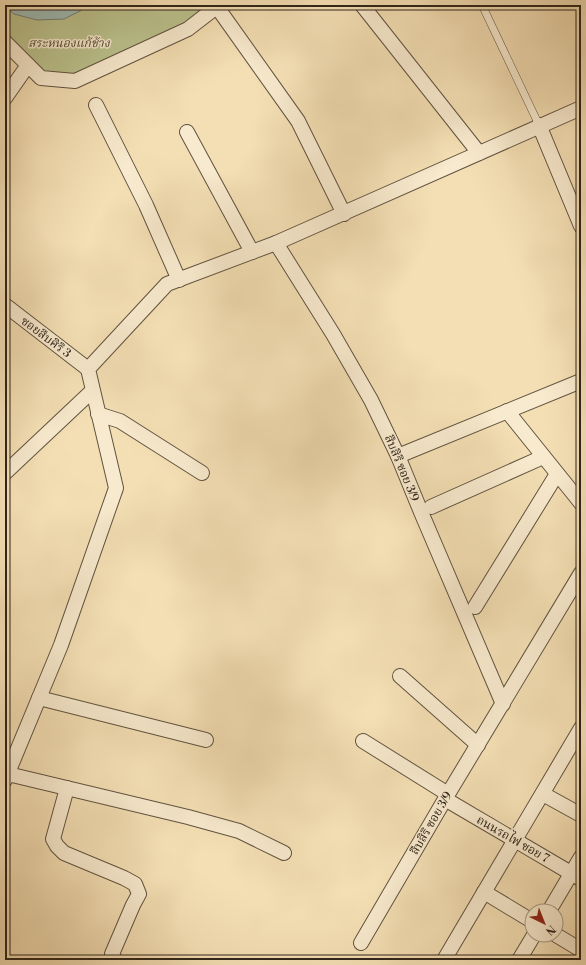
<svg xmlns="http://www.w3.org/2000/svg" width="586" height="965" viewBox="0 0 586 965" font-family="'Libre Bodoni','Noto Serif Thai',serif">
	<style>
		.green { fill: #bbc28d; stroke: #767354 }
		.water { fill: #9ebbb5; stroke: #727f77 }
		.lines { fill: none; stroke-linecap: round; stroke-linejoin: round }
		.lane-casing { stroke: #615340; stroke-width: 8 }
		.street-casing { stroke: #615340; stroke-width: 16 }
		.lane { stroke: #f8eace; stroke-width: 7 }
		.street { stroke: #f8eace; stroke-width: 14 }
		.labels { text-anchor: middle; stroke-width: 3; stroke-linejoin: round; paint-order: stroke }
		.park-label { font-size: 12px; font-style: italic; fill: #534c37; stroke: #f8eace }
		.street-label { font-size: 12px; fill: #30241a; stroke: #f8eace }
	</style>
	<rect width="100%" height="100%" fill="#f4dfb4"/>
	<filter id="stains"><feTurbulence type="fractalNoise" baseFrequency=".005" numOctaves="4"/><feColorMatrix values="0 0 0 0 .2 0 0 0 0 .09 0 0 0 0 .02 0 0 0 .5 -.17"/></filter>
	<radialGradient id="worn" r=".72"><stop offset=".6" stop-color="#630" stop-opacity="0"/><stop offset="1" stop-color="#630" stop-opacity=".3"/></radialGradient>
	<polygon class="green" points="5,5 215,5 188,29 75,81 41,78 5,42"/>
	<polygon class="water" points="5,5 92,5 64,19 37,20 14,14 5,6"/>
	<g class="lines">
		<defs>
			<polyline id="lane" points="482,5 539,125"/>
			<g id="street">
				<polyline points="362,5 479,153"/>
				<polyline points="217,7 298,121 344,214"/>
				<polyline points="5,42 41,78 75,81 188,29 219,5"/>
				<polyline points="5,98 28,65"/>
				<polyline points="96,105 146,205 179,280"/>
				<polyline points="539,125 581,226"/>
				<polyline points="187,132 252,252"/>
				<polyline points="276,243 333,334 371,400 398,456 421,512 503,704"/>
				<polyline points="5,305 88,369"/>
				<polyline points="507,411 581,503"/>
				<polyline points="98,414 120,421 202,473"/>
				<polyline points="398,456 581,381"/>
				<polyline points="5,473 92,391"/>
				<polyline points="431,507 543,457"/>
				<polyline points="475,607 557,474"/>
				<polyline points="400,676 478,745"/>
				<polyline points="39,698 206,740"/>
				<polyline points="363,741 448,794"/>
				<polyline points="5,770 8,774 188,817 239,831 284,853"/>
				<polyline points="5,780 61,645 116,488 88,369 167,284 276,243 581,108"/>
				<polyline points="67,788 53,839 57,846 64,853 124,878 135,884 139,894 133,905 112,954 115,960"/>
				<polyline points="543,794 581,815"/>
				<polyline points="445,799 581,879"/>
				<polyline points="484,892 532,921"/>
				<polyline points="549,911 581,857"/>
				<polyline points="556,935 581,950"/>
				<polyline points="361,943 448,794 581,573"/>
				<polyline points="444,960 581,728"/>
				<polyline points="519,960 534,935"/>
			</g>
		</defs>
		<use href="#lane" class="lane-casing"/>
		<use href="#street" class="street-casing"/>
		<use href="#lane" class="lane"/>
		<use href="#street" class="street"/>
	</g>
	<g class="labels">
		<g class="park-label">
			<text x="69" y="47">สระหนองแก้ช้าง</text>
		</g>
		<g class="street-label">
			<text transform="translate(46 337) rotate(37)" y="4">ซอยสืบศิริ 3</text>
			<text transform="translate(402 468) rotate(67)" y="4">สืบสิริ ซอย 3/9</text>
			<text transform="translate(431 823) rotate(-60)" y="4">สืบสิริ ซอย 3/9</text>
			<text transform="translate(513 839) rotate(30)" y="4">ถนนรถไฟ ซอย 7</text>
		</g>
	</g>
	<rect width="586" height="965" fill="none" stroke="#f4dfb4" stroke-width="20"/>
	<rect x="6" y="6" width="574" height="953" fill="none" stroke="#30241a" stroke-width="2"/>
	<rect x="10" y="10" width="566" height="945" fill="none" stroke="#30241a"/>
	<g transform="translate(544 923) rotate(137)"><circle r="19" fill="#f8eace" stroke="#a89b86"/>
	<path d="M0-3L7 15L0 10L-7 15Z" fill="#8f2418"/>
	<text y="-6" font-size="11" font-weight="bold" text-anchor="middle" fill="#30241a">N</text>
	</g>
	<rect width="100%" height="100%" filter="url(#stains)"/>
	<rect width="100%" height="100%" fill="url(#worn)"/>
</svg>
